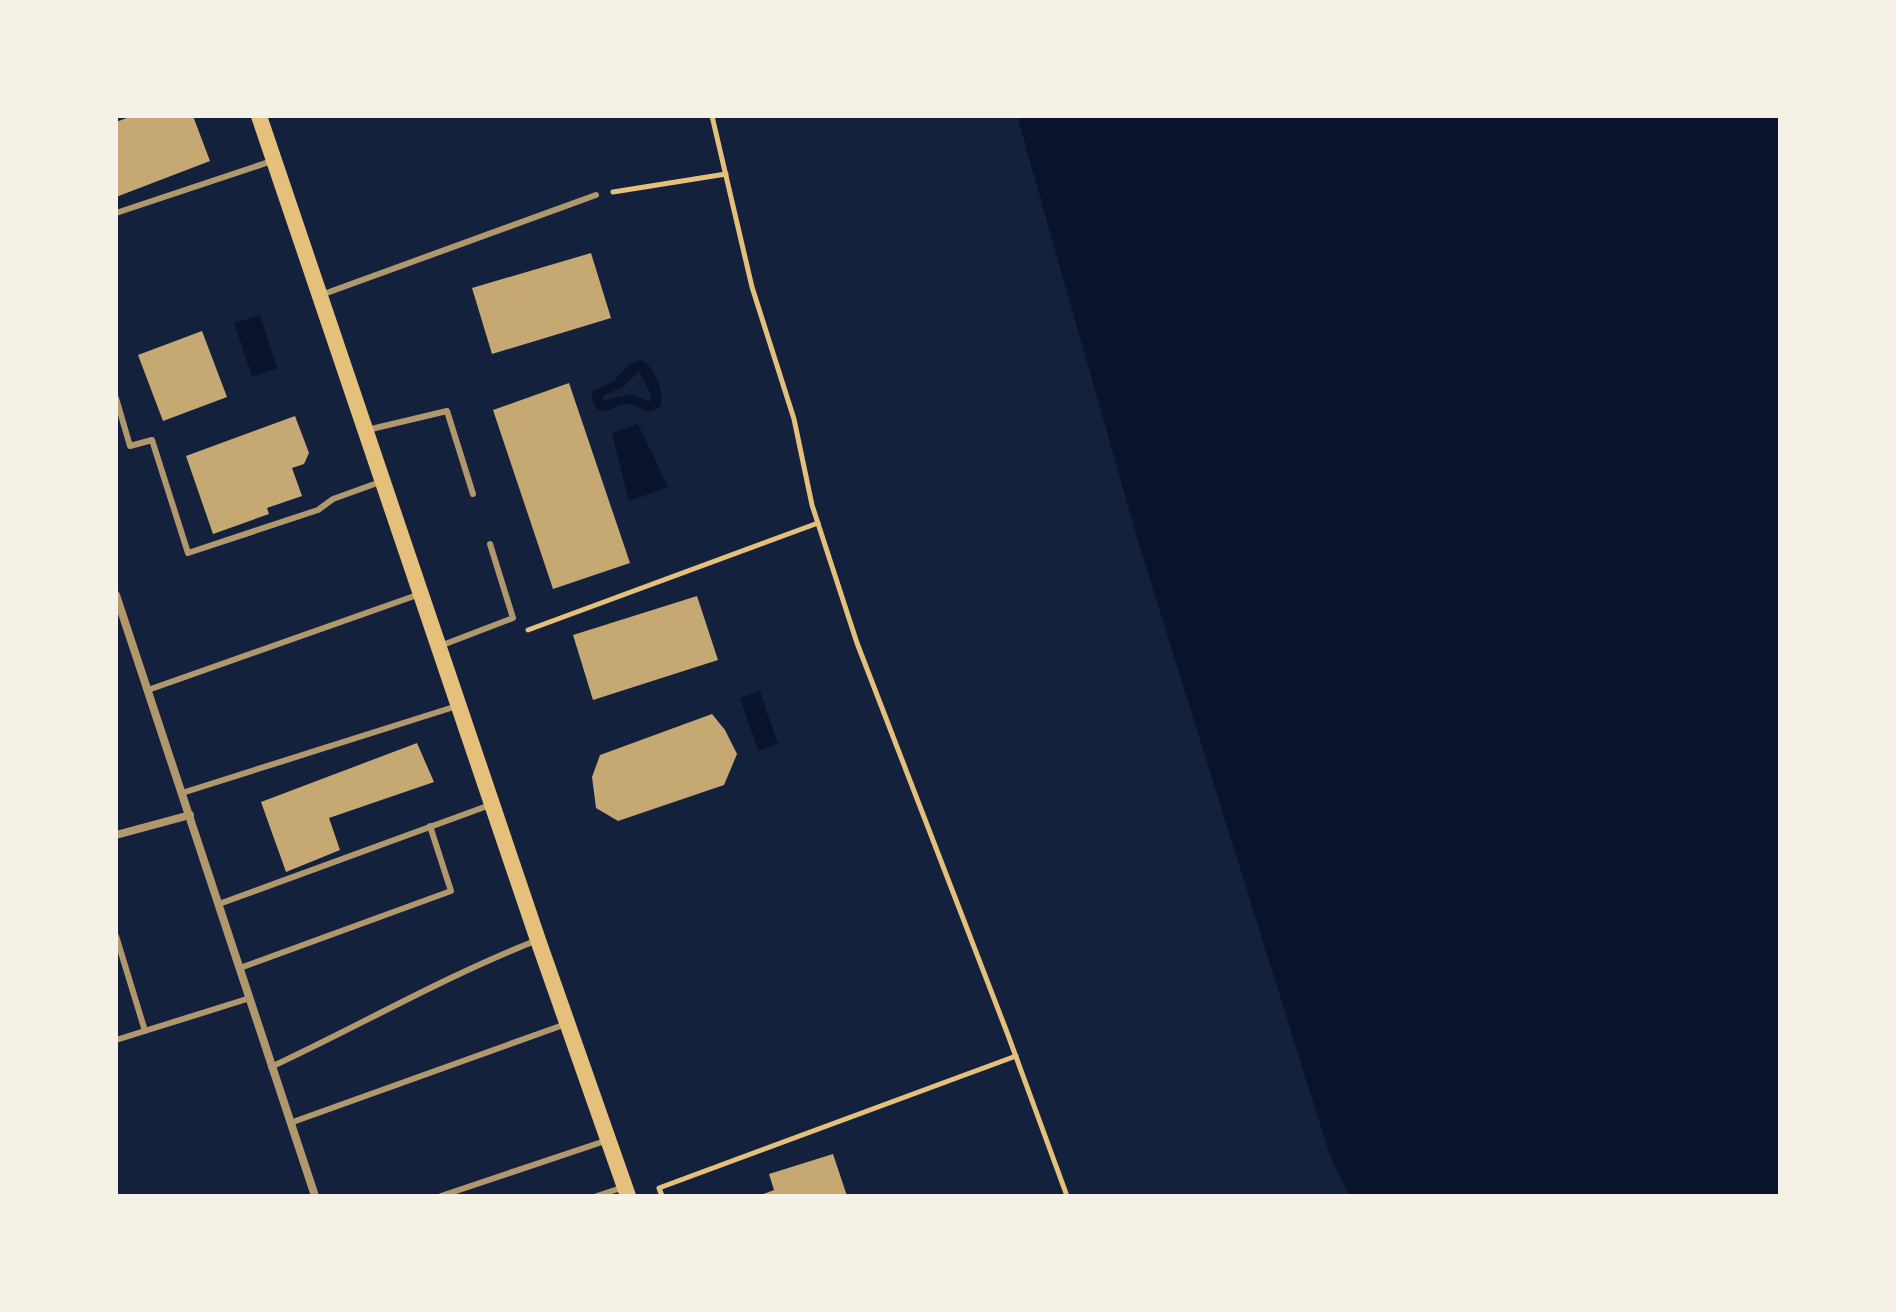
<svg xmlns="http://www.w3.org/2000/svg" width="1896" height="1312" viewBox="0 0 1896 1312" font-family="'PT Sans Narrow',sans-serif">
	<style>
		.water { fill: #0b132b; fill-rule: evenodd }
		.building { fill: #c6a872 }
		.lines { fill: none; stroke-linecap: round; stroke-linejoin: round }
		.path { stroke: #e5c07b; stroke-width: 5 }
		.service { stroke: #b1986c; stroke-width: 6 }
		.minor { stroke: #b1986c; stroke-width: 8 }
		.secondary { stroke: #e5c07b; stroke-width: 16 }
	</style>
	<rect width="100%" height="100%" fill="#14213d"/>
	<g class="water">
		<polygon points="1017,116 1780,116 1780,1196 1349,1196 1329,1153 1137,538"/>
		<polygon points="260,315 277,368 252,377 234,323"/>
		<path d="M641 360C654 365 666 395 660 407L649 412C642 409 632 403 624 404 613 406 610 413 598 410L591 399 593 391 614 381 629 364ZM639 371 651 395V402L631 394 602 401 604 395 623 387Z"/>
		<polygon points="638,424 668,487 629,501 612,433"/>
		<polygon points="760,691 778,744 758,751 740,698"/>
	</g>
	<g class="building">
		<polygon points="132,116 193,116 210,161 116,197 116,122"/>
		<polygon points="591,253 611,318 492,354 472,288"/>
		<polygon points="202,331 227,397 163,421 138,355"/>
		<polygon points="569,383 630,563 553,589 493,410"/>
		<polygon points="295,416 309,453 304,464 292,468 302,496 267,508 269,514 213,534 186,456"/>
		<polygon points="697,596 718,660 593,700 573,635"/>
		<polygon points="712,714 725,730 737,754 724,785 618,821 596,808 592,777 600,755"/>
		<polygon points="417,743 434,782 329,818 340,850 286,872 261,802"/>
		<polygon points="833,1154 847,1196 758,1196 774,1190 769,1174"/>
	</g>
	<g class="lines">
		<g class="path">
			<polyline points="712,116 752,287 794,419 812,505 857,643 1008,1035 1067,1196"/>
			<polyline points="613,192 726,174"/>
			<polyline points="528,630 818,523"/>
			<polyline points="662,1196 659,1188 1016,1056"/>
		</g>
		<g class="service">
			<polyline points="116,213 272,161"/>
			<polyline points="321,295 596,195"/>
			<polyline points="116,398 130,446 152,440 188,553 318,510 333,499 380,482"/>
			<polyline points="367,430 447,411 473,494"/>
			<polyline points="440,646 513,618 490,544"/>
			<polyline points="148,690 420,594"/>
			<polyline points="182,793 457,706"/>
			<polyline points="219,904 490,805"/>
			<polyline points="116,936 145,1031"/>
			<polyline points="240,968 451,891 430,826"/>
			<polyline points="116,1040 250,998"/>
			<path d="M271 1067C359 1026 444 977 535 941"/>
			<polyline points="290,1123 566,1024"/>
			<polyline points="441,1196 608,1140"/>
			<polyline points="597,1196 624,1187"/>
		</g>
		<g class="minor">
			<polyline points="116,595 315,1196"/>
			<polyline points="116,835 190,815"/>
		</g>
		<polyline class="secondary" points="259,116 538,940 628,1196"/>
	</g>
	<rect width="1896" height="1312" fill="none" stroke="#f6f1e7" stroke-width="236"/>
</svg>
